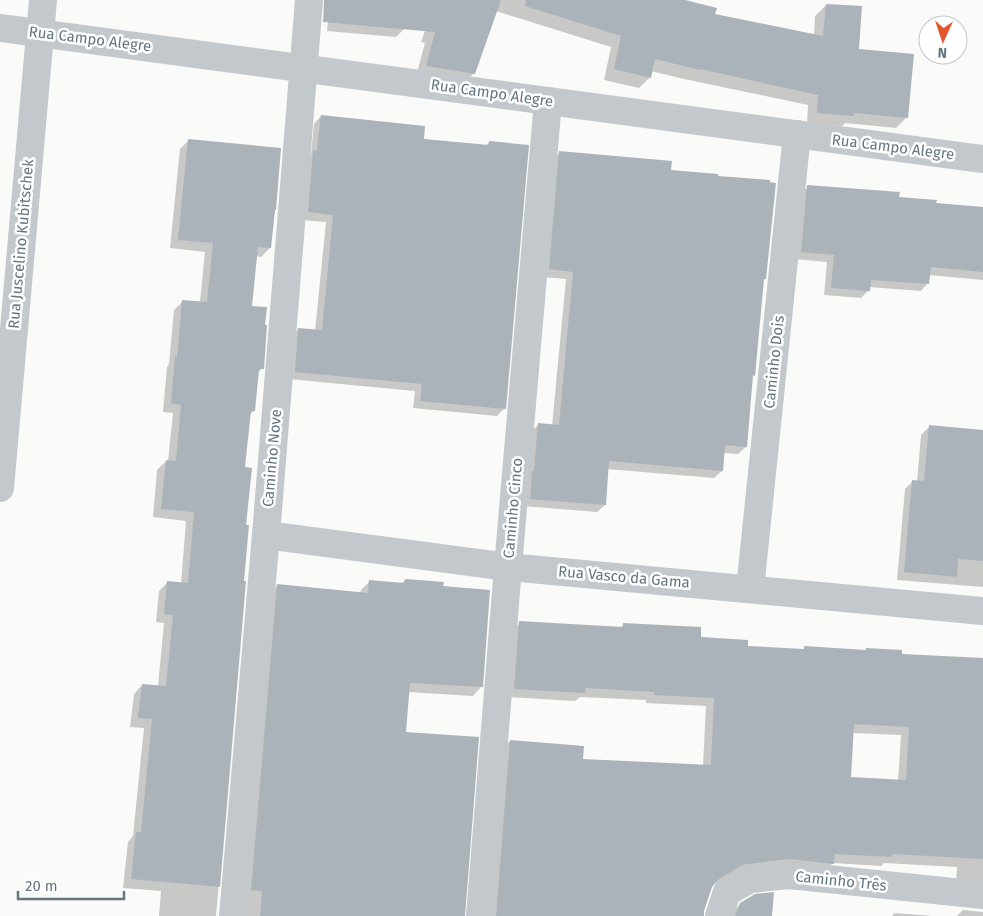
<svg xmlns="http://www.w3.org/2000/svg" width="983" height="916" viewBox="0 0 983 916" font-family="'Fira Sans',sans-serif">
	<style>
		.shadow { fill: #0003; fill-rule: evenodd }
		.building { fill: #aab3b9; fill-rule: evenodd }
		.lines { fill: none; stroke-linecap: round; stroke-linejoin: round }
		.street { stroke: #c3c8cc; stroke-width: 28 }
		.labels { text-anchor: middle; stroke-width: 5; stroke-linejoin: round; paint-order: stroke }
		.street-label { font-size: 15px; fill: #657683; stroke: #fff }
	</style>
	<rect width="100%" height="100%" fill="#fafaf8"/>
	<g class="shadow">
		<polygon points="330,0 408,0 404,29 396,37 327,31"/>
		<polygon points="436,0 680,0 713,15 814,36 815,16 826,5 907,117 896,128 845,123 842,126 807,123 808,105 689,80 688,80 651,71 650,77 639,88 604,80 611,47 496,11 474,73 463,84 416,76 425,43 421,42"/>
		<polygon points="321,116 423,140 486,146 489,142 505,408 497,416 413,408 415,391 288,379 291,337 299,329 315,331 326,222 301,220 305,159 311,154 314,124"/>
		<polygon points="189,140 274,211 270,248 261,257 255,256 250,307 262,368 257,374 254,411 249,415 244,468 245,526 243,582 245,582 216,916 159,916 161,891 123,888 128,842 133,836 144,728 130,727 134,694 142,685 158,686 164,623 156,622 159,591 168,582 181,584 186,521 153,517 157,470 166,461 168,461 173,413 163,412 167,367 169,364 174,310 183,301 200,302 205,252 170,248 180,149"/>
		<polygon points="560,152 670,171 765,279 762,282 753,375 752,377 746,447 738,454 723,453 722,471 714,478 607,469 605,505 597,512 522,506 530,432 538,425 552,426 566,279 542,277 552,160"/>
		<polygon points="808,187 935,204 983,208 983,280 929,275 928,283 921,291 869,287 869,290 861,298 824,295 827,262 794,259 800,194"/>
		<polygon points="929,427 983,431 983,587 897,580 905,489 913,481 917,482 921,435"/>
		<polygon points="405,580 442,587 481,687 473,696 408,692 405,733 463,916 241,916 269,594 278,585 360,593 361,590 370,581 401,584"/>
		<path d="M520 623 620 628 624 624 746 647 803 650 805 648 900 655 983 659V891L956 886 957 867 884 863 881 866 833 863 824 872 733 874 712 885 703 911V916H488L501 750 510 741 581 760 703 766 706 706 646 703V700L580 697 575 701 506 697 511 632ZM852 733 901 735 898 781 850 779Z"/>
		<polygon points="741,904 771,916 730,916 731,913"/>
		<polygon points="963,910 983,912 983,916 948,916 957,916"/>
		<polygon points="895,913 933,916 892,916"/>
	</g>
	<g class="building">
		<polygon points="324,0 501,0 475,74 426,66 435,32 323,22"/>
		<polygon points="526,0 685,0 717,8 715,14 823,36 826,4 862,6 859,49 914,54 908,118 854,113 854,116 817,113 818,95 700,69 700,70 655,59 651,78 614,69 621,36 525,6"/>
		<polygon points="321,115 425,126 424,139 489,145 489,141 529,145 506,409 420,401 422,384 295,372 298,328 322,330 333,215 308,212 313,150 317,151"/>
		<polygon points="188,139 281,148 276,210 275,210 271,248 258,247 252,306 267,307 265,325 267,325 264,369 259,369 255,411 251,411 245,467 252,468 246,525 249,525 244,581 246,581 220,887 131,879 136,832 141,832 152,719 138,718 142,684 166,686 173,615 164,614 167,581 188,583 194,512 161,509 166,460 176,461 181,405 171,403 175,356 177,357 182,300 207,302 213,243 178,240"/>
		<polygon points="559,151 672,161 671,170 718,174 718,176 770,180 770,182 776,183 766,279 764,279 755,376 753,375 747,447 725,445 723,471 609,461 606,505 530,499 532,471 534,471 538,423 559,425 573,272 549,269"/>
		<polygon points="807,185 900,192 899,197 937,200 936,203 983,207 983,272 931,267 929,284 871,280 870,291 831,288 834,255 801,252"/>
		<polygon points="929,425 983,430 983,561 958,559 957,577 904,572 912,480 924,481"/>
		<polygon points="405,579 444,582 443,586 490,590 483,687 410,683 406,732 479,737 465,916 260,916 262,891 251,890 277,584 368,593 369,580 404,583"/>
		<path d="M519 621 623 627V623L701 627V637L748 640V646L804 649V646L866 650V648L902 650V654L983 658V859L892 854 891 857 835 854 834 864 790 859 748 864 742 865 719 879 712 887 704 911V916H496L510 740 584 746 583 759 711 765 714 698 654 695 655 692 586 688 585 693 514 689ZM854 724 909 727 906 780 851 777Z"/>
		<polygon points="774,892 772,916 735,916 740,903 755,894"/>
	</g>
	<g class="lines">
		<g class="street">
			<polyline points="0,28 983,159"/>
			<polyline points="0,488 43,0"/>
			<polyline points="266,535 508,567 983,611"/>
			<polyline points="750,589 797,134"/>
			<polyline points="233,916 266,535 309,0"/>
			<polyline points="480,916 508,567 548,101"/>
			<polyline points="719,916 727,892 750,879 789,875 983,895"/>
		</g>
	</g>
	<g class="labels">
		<g class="street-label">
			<text transform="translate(90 39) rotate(7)" y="5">Rua Campo Alegre</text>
			<text transform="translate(492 93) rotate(8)" y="5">Rua Campo Alegre</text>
			<text transform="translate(893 147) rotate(7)" y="5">Rua Campo Alegre</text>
			<text transform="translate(21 244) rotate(-85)" y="5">Rua Juscelino Kubitschek</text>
			<text transform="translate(774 362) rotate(-84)" y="5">Caminho Dois</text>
			<text transform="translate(272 458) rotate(-85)" y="5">Caminho Nove</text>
			<text transform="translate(513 508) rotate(-85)" y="5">Caminho Cinco</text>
			<text transform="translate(624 577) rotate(5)" y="5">Rua Vasco da Gama</text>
			<text transform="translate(841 881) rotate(6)" y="5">Caminho Três</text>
		</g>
	</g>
	<g transform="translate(943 40) rotate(183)"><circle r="24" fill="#ffffff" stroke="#c1c8cd"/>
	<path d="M0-4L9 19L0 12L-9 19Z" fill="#e4572e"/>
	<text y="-8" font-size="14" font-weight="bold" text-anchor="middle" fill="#657683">N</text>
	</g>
	<path d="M18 891v8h106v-8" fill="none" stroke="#657683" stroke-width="2.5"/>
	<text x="25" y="891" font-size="15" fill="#657683" stroke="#ffffff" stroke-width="4" paint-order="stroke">20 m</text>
</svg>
